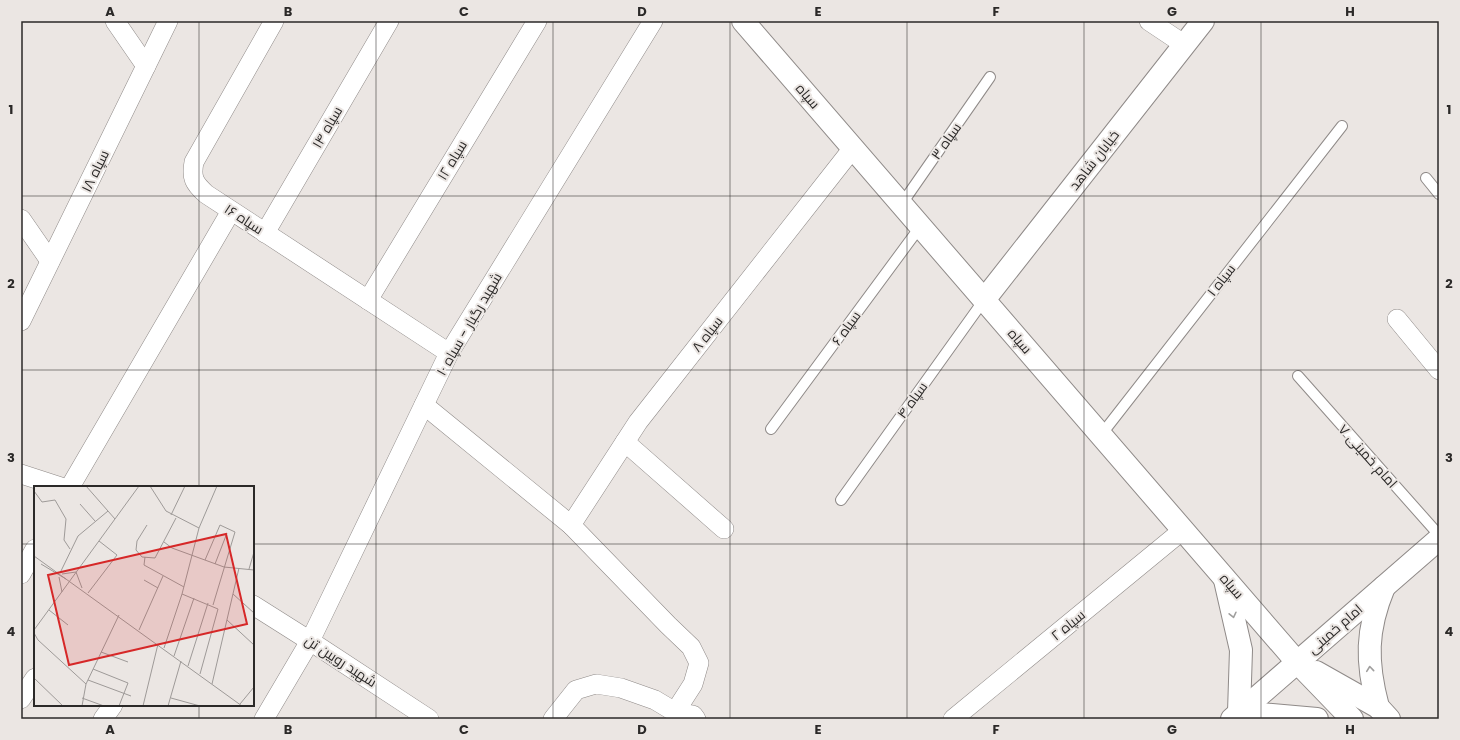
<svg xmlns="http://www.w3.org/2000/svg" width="1460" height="740" viewBox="0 0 1460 740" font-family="Poppins,Cairo,sans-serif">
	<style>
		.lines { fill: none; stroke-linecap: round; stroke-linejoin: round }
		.service-casing { stroke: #8f8a88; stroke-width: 12 }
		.minor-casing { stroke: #8f8a88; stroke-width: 20 }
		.tertiary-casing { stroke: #8f8a88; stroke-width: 24 }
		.secondary-casing { stroke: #8f8a88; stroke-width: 24 }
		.service { stroke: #fff; stroke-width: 10 }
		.minor { stroke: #fff; stroke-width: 19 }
		.tertiary { stroke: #fff; stroke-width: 22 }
		.secondary { stroke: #fff; stroke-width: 22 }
		.oneway { stroke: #a09f9e }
		.grid { fill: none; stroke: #2b2928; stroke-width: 1; stroke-opacity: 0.55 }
		.labels { text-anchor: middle; stroke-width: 4; stroke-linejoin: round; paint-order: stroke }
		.street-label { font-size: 14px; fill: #2b2928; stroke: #ebe6e3 }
		.inset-road { fill: none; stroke: #9e9a98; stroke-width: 1 }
		.view { fill: #d62828; fill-opacity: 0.15; stroke: #d62828; stroke-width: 2 }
		.inset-edge { fill: none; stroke: #2b2928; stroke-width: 2 }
		.neatline { fill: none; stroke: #2b2928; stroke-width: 1.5 }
		.grid-label { font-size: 13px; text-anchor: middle; font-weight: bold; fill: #2b2928 }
	</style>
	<rect width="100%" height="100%" fill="#ebe6e3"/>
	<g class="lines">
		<defs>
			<g id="service">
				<polyline points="1426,178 1439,194"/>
				<polyline points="901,205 990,77"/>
				<polyline points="1298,376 1439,535"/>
				<polyline points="771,429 920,227"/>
				<polyline points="1101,435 1342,126"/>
				<polyline points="841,500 984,300"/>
			</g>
			<g id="minor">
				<polyline points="115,21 146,66"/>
				<path d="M274 21 194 162C191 178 194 183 206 194L449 353"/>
				<polyline points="1149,21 1185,45"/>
				<polyline points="21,219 50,261"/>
				<polyline points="265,233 389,21"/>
				<polyline points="368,300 537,21"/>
				<polyline points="1397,319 1439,370"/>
				<polyline points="21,321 168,21"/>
				<polyline points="424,405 571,525 668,625 691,647 699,663 693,684 675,712"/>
				<polyline points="625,442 724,529"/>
				<polyline points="21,474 61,487"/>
				<polyline points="70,487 231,211"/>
				<polyline points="571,525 638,422 853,148"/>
				<polyline points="21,574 35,549"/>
				<polyline points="253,605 310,641 429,719"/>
				<polyline points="21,699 35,678"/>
				<polyline points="103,719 113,705"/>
				<polyline points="264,719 310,641 449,353 653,21"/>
				<polyline points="553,719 576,690 596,684 621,688 655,700 675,712 693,715 696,719"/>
				<polyline points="953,719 1183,530"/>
			</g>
			<polyline id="tertiary" points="984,300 1203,21"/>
			<g id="secondary">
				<polyline points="743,21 1297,662 1352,719"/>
				<polyline points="1225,580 1241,650 1239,712 1317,719"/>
				<polyline points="1316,672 1378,707 1389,719"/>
				<path d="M1378 707C1366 662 1366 630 1384 587"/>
				<polyline points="1232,719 1439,539"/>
			</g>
		</defs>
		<use href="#service" class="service-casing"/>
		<use href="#minor" class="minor-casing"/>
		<use href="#tertiary" class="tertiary-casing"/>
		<use href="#secondary" class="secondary-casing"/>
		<use href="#service" class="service"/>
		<use href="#minor" class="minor"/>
		<use href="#tertiary" class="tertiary"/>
		<use href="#secondary" class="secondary"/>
	</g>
	<defs><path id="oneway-chevron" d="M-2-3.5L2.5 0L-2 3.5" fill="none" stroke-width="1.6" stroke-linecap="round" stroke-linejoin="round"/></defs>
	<g class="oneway">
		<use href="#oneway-chevron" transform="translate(1233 615) rotate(77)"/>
		<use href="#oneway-chevron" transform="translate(1370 669) rotate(-96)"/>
	</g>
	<path class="grid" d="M199 21V487M376 21V719M553 21V719M730 21V719M907 21V719M1084 21V719M1261 21V719M21 196H1439M21 370H1439M21 544H35M253 544H1439M199 705V719"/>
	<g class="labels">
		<g class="street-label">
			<text transform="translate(808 96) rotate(49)" y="5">سپاه</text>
			<text transform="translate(327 127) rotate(-60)" y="5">سپاه ۱۴</text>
			<text transform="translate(946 141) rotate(-55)" y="5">سپاه ۳</text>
			<text transform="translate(452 160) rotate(-59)" y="5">سپاه ۱۲</text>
			<text transform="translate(1094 160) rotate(-52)" y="5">خیابان شاهد</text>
			<text transform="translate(95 171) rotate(-64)" y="5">سپاه ۱۸</text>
			<text transform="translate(244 219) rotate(33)" y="5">سپاه ۱۶</text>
			<text transform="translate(1221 280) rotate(-52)" y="5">سپاه ۱</text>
			<text transform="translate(469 324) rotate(-60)" y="5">شهید رگبار - سپاه ۱۰</text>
			<text transform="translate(846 328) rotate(-54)" y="5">سپاه ۶</text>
			<text transform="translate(707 334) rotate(-52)" y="5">سپاه ۸</text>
			<text transform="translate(1020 341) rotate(49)" y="5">سپاه</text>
			<text transform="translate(912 400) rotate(-54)" y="5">سپاه ۴</text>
			<text transform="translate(1368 456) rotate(48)" y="5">امام خمینی ۷</text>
			<text transform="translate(1232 586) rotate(49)" y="5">سپاه</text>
			<text transform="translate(1068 625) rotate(-39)" y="5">سپاه ۲</text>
			<text transform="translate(1335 629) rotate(-41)" y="5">امام خمینی</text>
			<text transform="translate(341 661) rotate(33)" y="5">شهید رویین تن</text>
		</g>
	</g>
	<g transform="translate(34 486)">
		<rect width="220" height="220" fill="#ebe6e3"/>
		<path class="inset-road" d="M52 0 81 33M116 0 132 25 165 42M0 5 8 16 21 14 32 33 30 54 36 63M46 18 61 35M137 29 151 0M113 39 103 55 102 64 108 71 121 72 142 32M130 56 138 62 190 81 220 84M0 70 208 220M111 71 110 79 150 101M171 74 186 39 201 46 179 119M7 78 32 93M181 78 193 47M215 83 220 66M26 87 44 50 74 25M28 88 42 86 48 102M25 91 28 106M110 94 124 102M54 107 83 69 65 55M148 108 184 123 166 188M199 108 220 127M15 124 34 139M193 134 220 159M0 144 105 0M105 144 129 90M0 147 4 154 52 198M130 162 148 108 165 42 183 0M67 166 94 176M140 170 160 112M154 180 174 117M59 183 94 197 85 220M0 192 29 220M54 194 97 210M178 198 205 82M48 212 70 220M137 212 166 220M206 218 220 201M48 220 52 198 85 129M109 220 124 158M134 220 147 175"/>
		<path class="view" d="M192 48 213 138 35 179 14 89Z"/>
		<rect width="220" height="220" class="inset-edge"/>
	</g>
	<rect width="1460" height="740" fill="none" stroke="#ebe6e3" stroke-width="44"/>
	<rect x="22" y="22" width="1416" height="696" class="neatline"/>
	<g class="grid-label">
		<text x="110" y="16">A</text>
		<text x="288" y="16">B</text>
		<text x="464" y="16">C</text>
		<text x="642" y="16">D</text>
		<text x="818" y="16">E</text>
		<text x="996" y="16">F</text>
		<text x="1172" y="16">G</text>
		<text x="1350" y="16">H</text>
		<text x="11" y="114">1</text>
		<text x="1449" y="114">1</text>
		<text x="11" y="288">2</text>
		<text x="1449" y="288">2</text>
		<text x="11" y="462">3</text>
		<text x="1449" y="462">3</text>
		<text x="11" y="636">4</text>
		<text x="1449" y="636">4</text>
		<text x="110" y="734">A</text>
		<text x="288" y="734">B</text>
		<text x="464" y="734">C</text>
		<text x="642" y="734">D</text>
		<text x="818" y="734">E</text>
		<text x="996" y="734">F</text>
		<text x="1172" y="734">G</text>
		<text x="1350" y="734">H</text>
	</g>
</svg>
